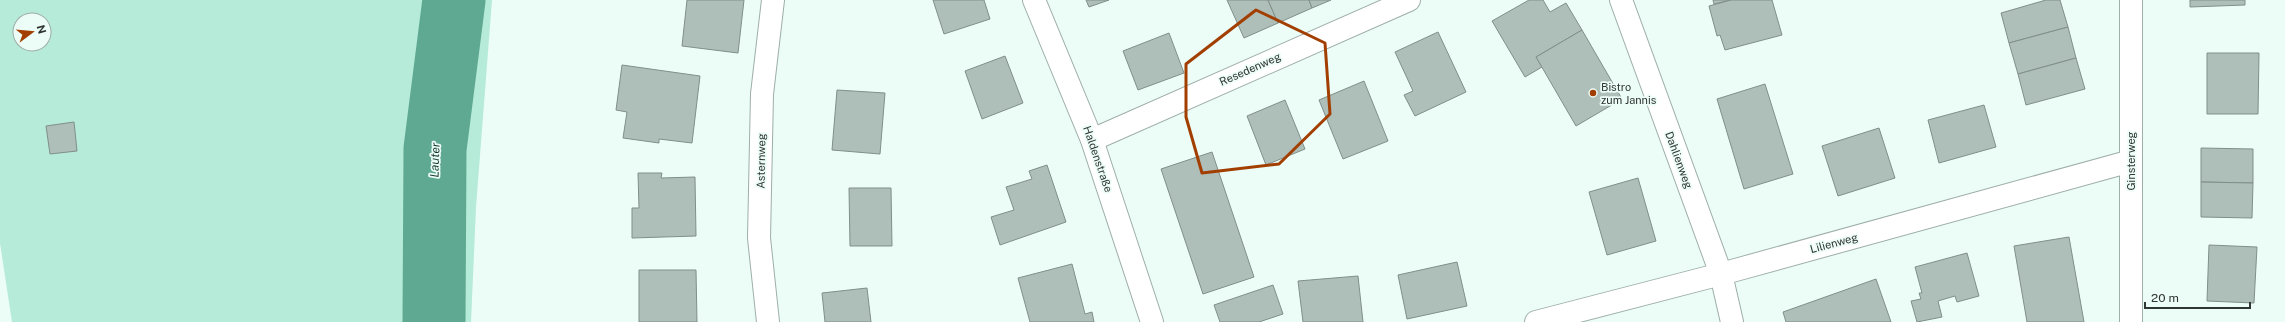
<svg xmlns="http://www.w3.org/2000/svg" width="2285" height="322" viewBox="0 0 2285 322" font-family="'Public Sans',sans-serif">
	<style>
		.green { fill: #b5ebd8; fill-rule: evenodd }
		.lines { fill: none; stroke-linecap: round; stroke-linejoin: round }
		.river { stroke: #5fa891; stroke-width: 63 }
		.building { fill: #aebeb8; stroke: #808f89 }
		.street-casing { stroke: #9eaea8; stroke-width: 24 }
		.street { stroke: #fff; stroke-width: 22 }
		.marked { fill: none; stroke: #a23f00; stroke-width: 3; stroke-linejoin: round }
		.poi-dot { fill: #a23f00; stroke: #ecfcf6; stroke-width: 1.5 }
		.labels { text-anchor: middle; stroke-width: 3.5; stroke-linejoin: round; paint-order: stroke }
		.street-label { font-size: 11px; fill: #2f3533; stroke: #ecfcf6 }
		.poi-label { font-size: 11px; fill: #2f3533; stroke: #ecfcf6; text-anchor: start }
		.water-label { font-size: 12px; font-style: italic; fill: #16392e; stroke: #ecfcf6 }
	</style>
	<rect width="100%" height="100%" fill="#ecfcf6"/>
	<path class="green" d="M0 0H492L476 207 471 322H12L0 243ZM20 20H44V44H20Z"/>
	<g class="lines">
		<polyline class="river" points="434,322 435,149 454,0"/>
	</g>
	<g class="building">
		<polygon points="687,0 744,0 738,53 682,46"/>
		<polygon points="933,0 984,0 990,19 944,34"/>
		<polygon points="1086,0 1109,0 1089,7"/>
		<polygon points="1227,0 1268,0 1278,23 1244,38"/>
		<polygon points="1268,0 1309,0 1312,8 1278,23"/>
		<polygon points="1309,0 1331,0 1312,8"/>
		<polygon points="1529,0 1543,0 1550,12 1566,3 1582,30 1536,57 1542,67 1525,77 1492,21"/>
		<polygon points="1713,0 1731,0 1714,4"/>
		<polygon points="1731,0 1772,0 1782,35 1725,50 1720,35 1717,36 1709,6"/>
		<polygon points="2046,0 2060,0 2068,27 2009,43 2001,13"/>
		<polygon points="2190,0 2245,0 2245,5 2190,7"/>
		<polygon points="2068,27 2076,58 2018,74 2009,43"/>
		<polygon points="1582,30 1622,99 1576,126 1536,57"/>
		<polygon points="1438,32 1466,92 1415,116 1404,95 1413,91 1395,52"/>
		<polygon points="1169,33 1184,73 1138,90 1123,51"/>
		<polygon points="2207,53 2259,53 2258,114 2207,114"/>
		<polygon points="1005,56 1023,103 982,119 965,71"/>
		<polygon points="2076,58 2085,89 2026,105 2018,74"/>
		<polygon points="622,65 700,76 692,143 659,139 659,143 623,138 627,112 616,110"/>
		<polygon points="1364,81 1388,141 1343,159 1319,100"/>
		<polygon points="1765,84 1793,174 1744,189 1717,99"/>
		<polygon points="837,90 885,93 880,154 832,150"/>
		<polygon points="1285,100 1305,149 1266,165 1247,116"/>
		<polygon points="1984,105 1996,147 1939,163 1928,120"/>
		<polygon points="74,122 77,151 50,154 46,126"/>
		<polygon points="1879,128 1895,178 1838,196 1822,146"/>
		<polygon points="2201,148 2253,149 2253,183 2201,182"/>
		<polygon points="1212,152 1254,277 1203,294 1161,169"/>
		<polygon points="1047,165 1066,222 1000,245 991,217 1014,210 1006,187 1032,179 1029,171"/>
		<polygon points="638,173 662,173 661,178 695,177 696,236 632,238 632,208 639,208"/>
		<polygon points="1638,178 1656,241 1607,255 1589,192"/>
		<polygon points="2201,182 2253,183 2252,218 2201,217"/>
		<polygon points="849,188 891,188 892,246 850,246"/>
		<polygon points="2069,237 2084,322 2027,322 2014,246"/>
		<polygon points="2209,245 2257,247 2254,303 2207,301"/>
		<polygon points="1967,253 1979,296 1957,302 1955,296 1938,301 1942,317 1917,322 1911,301 1921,299 1919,293 1922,293 1915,267"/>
		<polygon points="1457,262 1467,306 1407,319 1398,275"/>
		<polygon points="1072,264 1085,314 1092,312 1094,322 1030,322 1018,278"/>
		<polygon points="639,270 696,270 697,322 639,322"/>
		<polygon points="1358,276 1363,322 1303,322 1298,281"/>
		<polygon points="1876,279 1891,322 1786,322 1783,312"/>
		<polygon points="1273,285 1283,314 1259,322 1220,322 1214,305"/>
		<polygon points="867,288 871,322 825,322 822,293"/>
	</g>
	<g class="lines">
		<defs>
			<g id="street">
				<polyline points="1034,0 1092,140 1152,322"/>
				<polyline points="1621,0 1721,274 1732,322"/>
				<polyline points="2131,0 2131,322"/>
				<polyline points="1092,140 1409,0"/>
				<polyline points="768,322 759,238 762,94 773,0"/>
				<polyline points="1536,322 1721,274 2131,161"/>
			</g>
		</defs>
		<use href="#street" class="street-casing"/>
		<use href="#street" class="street"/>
	</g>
	<path class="marked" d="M1256 10 1325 43 1330 114 1279 164 1202 173 1186 117V64Z"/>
	<circle class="poi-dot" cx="1593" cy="93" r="4"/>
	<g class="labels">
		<g class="street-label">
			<text transform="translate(1250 69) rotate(-24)" y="4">Resedenweg</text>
			<text transform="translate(1098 159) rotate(71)" y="4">Haldenstraße</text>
			<text transform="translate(1679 160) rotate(70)" y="4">Dahlienweg</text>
			<text transform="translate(761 161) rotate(-89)" y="4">Asternweg</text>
			<text transform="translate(2131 161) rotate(-90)" y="4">Ginsterweg</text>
			<text transform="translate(1834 243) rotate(-15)" y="4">Lilienweg</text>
		</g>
		<g class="poi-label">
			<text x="1601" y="91">Bistro<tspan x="1601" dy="13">zum Jannis</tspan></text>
		</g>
		<g class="water-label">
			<text transform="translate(435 160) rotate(-88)" y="4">Lauter</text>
		</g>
	</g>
	<g transform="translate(32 32) rotate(74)"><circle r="19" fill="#ecfcf6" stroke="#a0aca8"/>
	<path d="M0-3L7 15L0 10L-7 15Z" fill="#a23f00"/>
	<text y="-6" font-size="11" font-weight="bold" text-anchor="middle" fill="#2f3533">N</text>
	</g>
	<path d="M2145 302v6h105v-6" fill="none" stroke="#2f3533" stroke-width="2"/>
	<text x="2151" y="302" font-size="12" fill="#2f3533" stroke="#ecfcf6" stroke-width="3" paint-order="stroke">20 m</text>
</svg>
